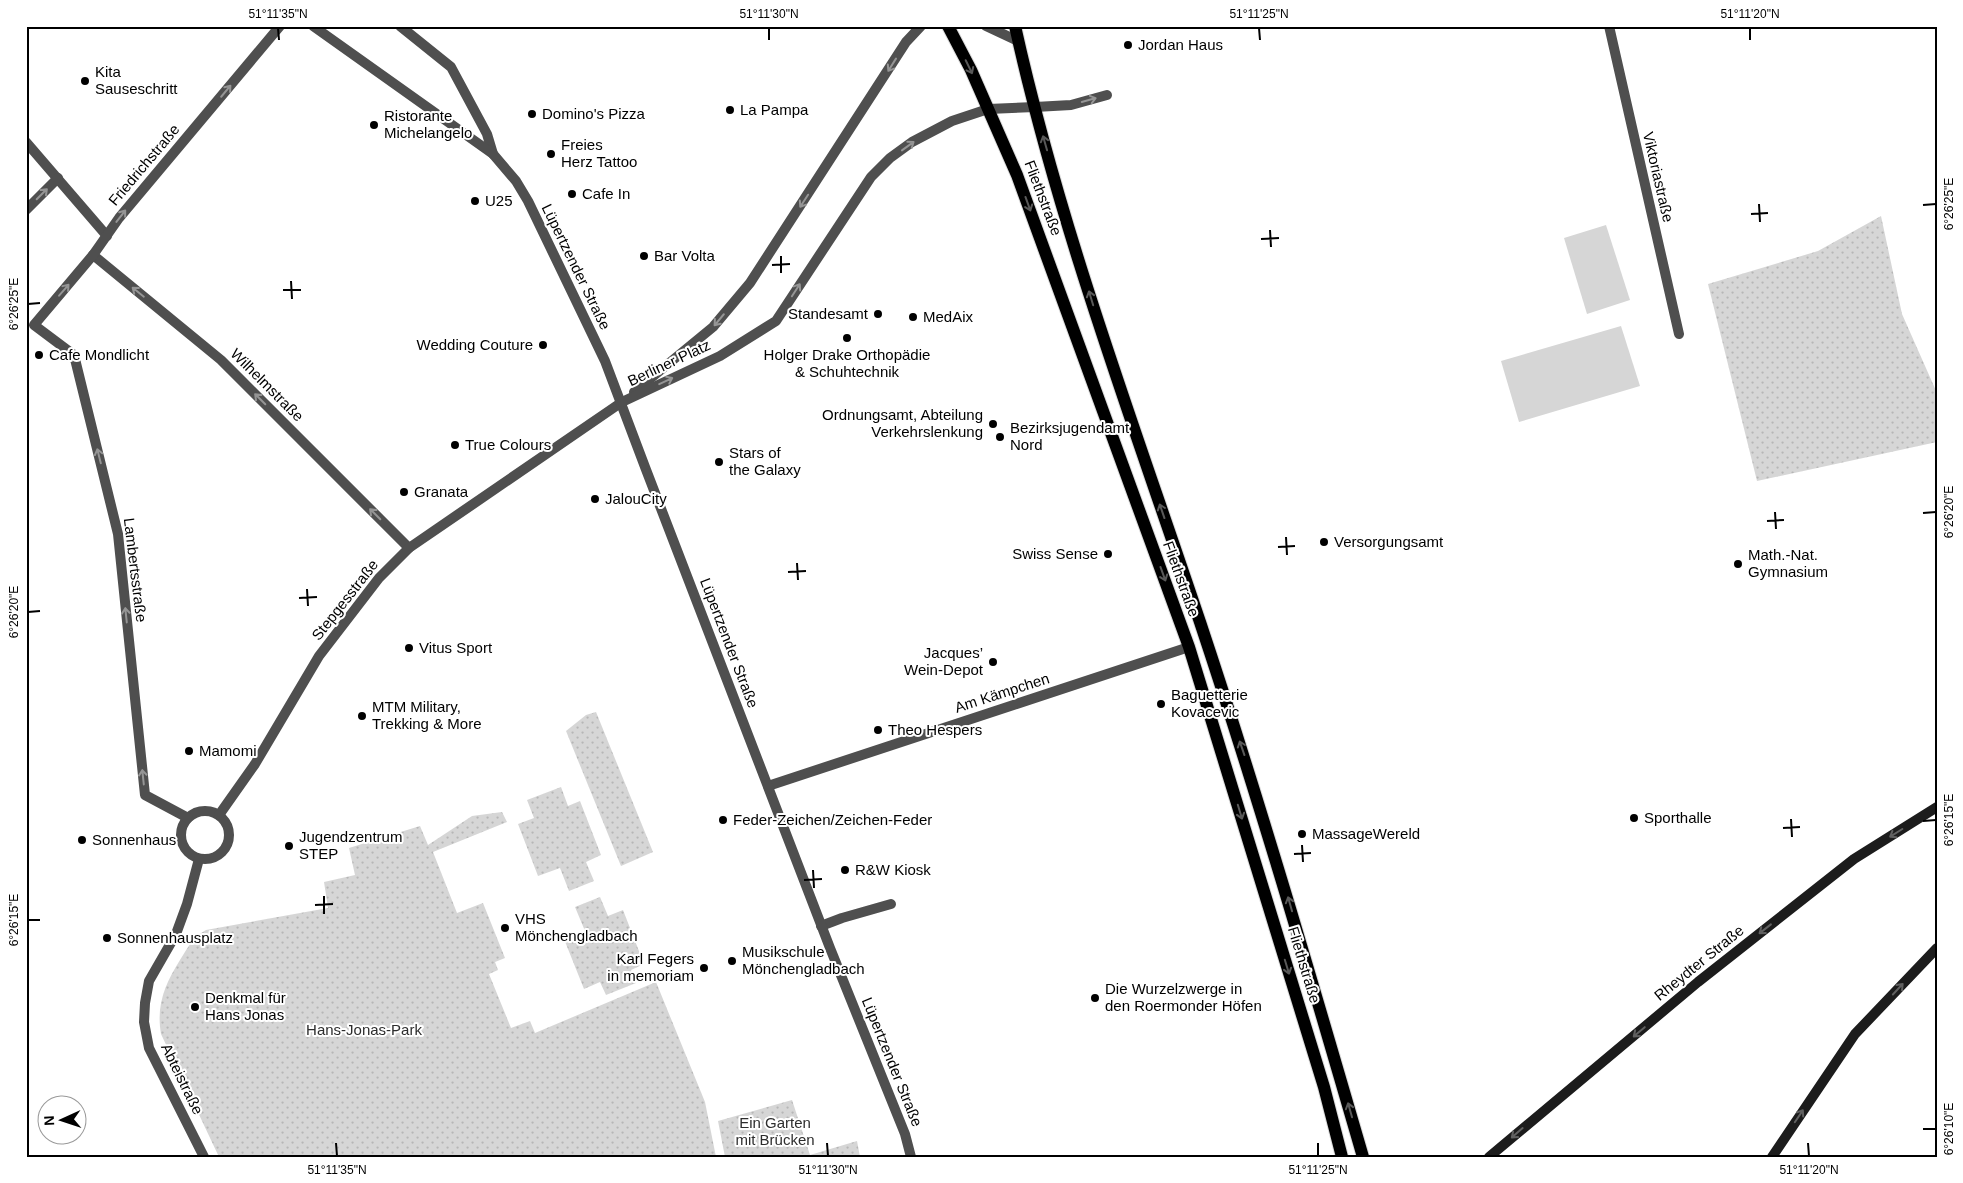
<svg xmlns="http://www.w3.org/2000/svg" width="1963" height="1183" viewBox="0 0 1963 1183" font-family="Helvetica,sans-serif">
	<style>
		.green { fill: url(#green-dots) }
		.pitch { fill: #d6d6d6 }
		.lines { fill: none; stroke-linecap: round; stroke-linejoin: round }
		.primary-casing { stroke: #dbdbdb; stroke-width: 14 }
		.minor { stroke: #4f4f4f; stroke-width: 10 }
		.tertiary { stroke: #4f4f4f; stroke-width: 10 }
		.secondary { stroke: #1c1c1c; stroke-width: 10 }
		.primary { stroke: #000; stroke-width: 12 }
		.oneway { stroke: #959595 }
		.oneway2 { stroke: #595959 }
		.oneway3 { stroke: #606060 }
		.ticks { fill: none; stroke: #000; stroke-width: 2 }
		.poi-dot { fill: #000; stroke: #fff; stroke-width: 2 }
		.labels { text-anchor: middle; stroke-width: 4; stroke-linejoin: round; paint-order: stroke }
		.poi-label { font-size: 15px; fill: #000; stroke: #fff; text-anchor: start }
		.street-label { font-size: 15px; fill: #000; stroke: #fff }
		.park-label { font-size: 15px; fill: #2d2d2d; stroke: #fff }
		.neatline { fill: none; stroke: #000; stroke-width: 2 }
		.ticks-label { font-size: 12px; text-anchor: middle; fill: #000 }
	</style>
	<defs>
		<pattern id="green-dots" width="8" height="8" patternUnits="userSpaceOnUse" patternTransform="scale(1.25)"><rect width="8" height="8" fill="#d6d6d6"/><path d="M2 2h.1M6 6h.1" fill="none" stroke="#b6b6b6" stroke-width="1.8" stroke-linecap="round"/></pattern>
	</defs>
	<rect width="100%" height="100%" fill="#fff"/>
	<g class="green">
		<polygon points="1881,216 1902,314 1937,393 1937,442 1757,481 1708,284 1818,251"/>
		<polygon points="596,712 653,852 621,866 566,731 586,715"/>
		<polygon points="561,787 568,806 580,801 601,855 586,862 594,881 569,891 560,868 538,876 518,824 534,818 527,800"/>
		<path d="M502 812 507 822 433 852 457 913 483 903 505 958 495 962 498 970 489 974 511 1028 530 1021 535 1033 656 982 705 1102 716 1157H219L161 1034C156 1005 165 984 180 960 189 946 192 938 206 930L328 908 324 882 355 875 349 848 420 826 428 845 472 816Z"/>
		<polygon points="600,897 608,916 623,910 644,964 631,970 636,983 606,995 600,982 584,989 564,939 585,931 575,907"/>
		<polygon points="792,1100 810,1155 857,1141 860,1157 725,1157 718,1121"/>
	</g>
	<g class="pitch">
		<polygon points="1606,225 1630,300 1587,314 1564,238"/>
		<polygon points="1621,326 1640,386 1519,422 1501,361"/>
	</g>
	<g class="lines">
		<defs>
			<g id="primary">
				<polyline points="948,26 971,70 1017,175 1189,647 1324,1087 1342,1157"/>
				<path d="M1015 26C1060 229 1134 425 1200 622 1259 799 1311 978 1363 1157"/>
			</g>
		</defs>
		<use href="#primary" class="primary-casing"/>
		<g class="minor">
			<polyline points="400,26 451,67 487,134 493,154"/>
			<polyline points="1609,26 1679,334"/>
			<polyline points="1035,107 1071,105 1107,95"/>
			<polyline points="26,142 107,236"/>
			<polyline points="26,210 58,178"/>
			<polyline points="93,255 221,360 409,548"/>
			<polyline points="768,786 1189,647"/>
			<circle cx="205" cy="835" r="24"/>
			<polyline points="219,815 255,764 319,656 379,578 409,548 622,402"/>
			<polyline points="188,818 145,795 118,534 74,355 34,325 93,255 119,218 280,26"/>
			<polyline points="199,859 187,904 176,934 149,981 145,1003 144,1022 149,1048 204,1157"/>
			<polyline points="821,926 842,918 891,904"/>
		</g>
		<g class="tertiary">
			<polyline points="313,26 493,154 516,181 528,201 605,361 645,467 830,948 905,1134 911,1157"/>
			<polyline points="986,26 1018,41"/>
			<polyline points="634,392 713,327 750,283 906,42 921,26"/>
			<polyline points="622,402 720,356 776,321 871,177 890,158 912,142 952,121 988,109 1035,107"/>
		</g>
		<g class="secondary">
			<polyline points="1489,1157 1698,982 1854,859 1937,807"/>
			<polyline points="1772,1157 1855,1034 1937,948"/>
		</g>
		<use href="#primary" class="primary"/>
	</g>
	<defs><path id="oneway-shaft" d="M-6 0H5M1.5-3L5.5 0L1.5 3" fill="none" stroke-width="1.6" stroke-linecap="round" stroke-linejoin="round" transform="scale(1.25)"/></defs>
	<g class="oneway">
		<use href="#oneway-shaft" transform="translate(892 65) rotate(122)"/>
		<use href="#oneway-shaft" transform="translate(226 91) rotate(-50)"/>
		<use href="#oneway-shaft" transform="translate(1089 100) rotate(-16)"/>
		<use href="#oneway-shaft" transform="translate(908 146) rotate(-36)"/>
		<use href="#oneway-shaft" transform="translate(42 194) rotate(-45)"/>
		<use href="#oneway-shaft" transform="translate(804 201) rotate(123)"/>
		<use href="#oneway-shaft" transform="translate(121 216) rotate(-52)"/>
		<use href="#oneway-shaft" transform="translate(64 290) rotate(-49)"/>
		<use href="#oneway-shaft" transform="translate(796 290) rotate(-57)"/>
		<use href="#oneway-shaft" transform="translate(138 292) rotate(-141)"/>
		<use href="#oneway-shaft" transform="translate(719 320) rotate(130)"/>
		<use href="#oneway-shaft" transform="translate(666 381) rotate(-25)"/>
		<use href="#oneway-shaft" transform="translate(260 399) rotate(-135)"/>
		<use href="#oneway-shaft" transform="translate(99 456) rotate(-104)"/>
		<use href="#oneway-shaft" transform="translate(375 514) rotate(-135)"/>
		<use href="#oneway-shaft" transform="translate(126 615) rotate(-96)"/>
		<use href="#oneway-shaft" transform="translate(143 777) rotate(-96)"/>
	</g>
	<g class="oneway2">
		<use href="#oneway-shaft" transform="translate(969 67) rotate(64)"/>
		<use href="#oneway-shaft" transform="translate(1045 143) rotate(-106)"/>
		<use href="#oneway-shaft" transform="translate(1028 204) rotate(70)"/>
		<use href="#oneway-shaft" transform="translate(1091 298) rotate(-107)"/>
		<use href="#oneway-shaft" transform="translate(1162 511) rotate(-109)"/>
		<use href="#oneway-shaft" transform="translate(1163 574) rotate(70)"/>
		<use href="#oneway-shaft" transform="translate(1242 748) rotate(-109)"/>
		<use href="#oneway-shaft" transform="translate(1240 812) rotate(73)"/>
		<use href="#oneway-shaft" transform="translate(1290 904) rotate(-106)"/>
		<use href="#oneway-shaft" transform="translate(1287 967) rotate(73)"/>
		<use href="#oneway-shaft" transform="translate(1350 1110) rotate(-106)"/>
	</g>
	<g class="oneway3">
		<use href="#oneway-shaft" transform="translate(1896 833) rotate(148)"/>
		<use href="#oneway-shaft" transform="translate(1765 929) rotate(142)"/>
		<use href="#oneway-shaft" transform="translate(1898 989) rotate(-47)"/>
		<use href="#oneway-shaft" transform="translate(1639 1032) rotate(140)"/>
		<use href="#oneway-shaft" transform="translate(1799 1116) rotate(-56)"/>
		<use href="#oneway-shaft" transform="translate(1517 1133) rotate(139)"/>
	</g>
	<path class="ticks" d="M278 28 279 40M769 28V40M1259 28 1260 40M1750 28V40M1759 204 1760 222M1923 205 1936 204M1751 214 1768 213M1270 230 1271 247M1261 239 1279 238M781 256V273M772 265 790 264M291 281 292 299M283 290H301M28 304 40 303M1775 512 1776 529M1923 513 1936 512M1767 521 1784 520M1286 537 1287 555M1278 547 1295 546M797 563 798 580M788 572 806 571M307 589 308 606M299 598 317 597M28 612 40 611M1791 819 1792 837M1923 821 1936 820M1783 828 1800 827M1302 845 1303 862M1294 854 1311 853M813 870 814 888M804 880 822 879M324 896V914M315 905 333 904M28 920H40M1923 1129H1936M336 1143 337 1156M827 1143 828 1156M1318 1143V1156M1808 1143 1809 1156"/>
	<g class="poi-dot">
		<circle cx="1128" cy="45" r="5"/>
		<circle cx="85" cy="81" r="5"/>
		<circle cx="730" cy="110" r="5"/>
		<circle cx="532" cy="114" r="5"/>
		<circle cx="374" cy="125" r="5"/>
		<circle cx="551" cy="154" r="5"/>
		<circle cx="572" cy="194" r="5"/>
		<circle cx="475" cy="201" r="5"/>
		<circle cx="644" cy="256" r="5"/>
		<circle cx="878" cy="314" r="5"/>
		<circle cx="913" cy="317" r="5"/>
		<circle cx="847" cy="338" r="5"/>
		<circle cx="543" cy="345" r="5"/>
		<circle cx="39" cy="355" r="5"/>
		<circle cx="993" cy="424" r="5"/>
		<circle cx="1000" cy="437" r="5"/>
		<circle cx="455" cy="445" r="5"/>
		<circle cx="719" cy="462" r="5"/>
		<circle cx="404" cy="492" r="5"/>
		<circle cx="595" cy="499" r="5"/>
		<circle cx="1324" cy="542" r="5"/>
		<circle cx="1108" cy="554" r="5"/>
		<circle cx="1738" cy="564" r="5"/>
		<circle cx="409" cy="648" r="5"/>
		<circle cx="993" cy="662" r="5"/>
		<circle cx="1161" cy="704" r="5"/>
		<circle cx="362" cy="716" r="5"/>
		<circle cx="878" cy="730" r="5"/>
		<circle cx="189" cy="751" r="5"/>
		<circle cx="1634" cy="818" r="5"/>
		<circle cx="723" cy="820" r="5"/>
		<circle cx="1302" cy="834" r="5"/>
		<circle cx="82" cy="840" r="5"/>
		<circle cx="289" cy="846" r="5"/>
		<circle cx="845" cy="870" r="5"/>
		<circle cx="505" cy="928" r="5"/>
		<circle cx="107" cy="938" r="5"/>
		<circle cx="732" cy="961" r="5"/>
		<circle cx="704" cy="968" r="5"/>
		<circle cx="1095" cy="998" r="5"/>
		<circle cx="195" cy="1007" r="5"/>
	</g>
	<g class="labels">
		<g class="poi-label">
			<text x="1138" y="50">Jordan Haus</text>
			<text x="95" y="77">Kita<tspan x="95" dy="17">Sauseschritt</tspan></text>
			<text x="740" y="115">La Pampa</text>
			<text x="542" y="119">Domino's Pizza</text>
			<text x="384" y="121">Ristorante<tspan x="384" dy="17">Michelangelo</tspan></text>
			<text x="561" y="150">Freies<tspan x="561" dy="17">Herz Tattoo</tspan></text>
			<text x="582" y="199">Cafe In</text>
			<text x="485" y="206">U25</text>
			<text x="654" y="261">Bar Volta</text>
			<text x="868" y="319" text-anchor="end">Standesamt</text>
			<text x="923" y="322">MedAix</text>
			<text x="533" y="350" text-anchor="end">Wedding Couture</text>
			<text x="49" y="360">Cafe Mondlicht</text>
			<text x="847" y="360" text-anchor="middle">Holger Drake Orthopädie<tspan x="847" dy="17">&amp; Schuhtechnik</tspan></text>
			<text x="983" y="420" text-anchor="end">Ordnungsamt, Abteilung<tspan x="983" dy="17">Verkehrslenkung</tspan></text>
			<text x="1010" y="433">Bezirksjugendamt<tspan x="1010" dy="17">Nord</tspan></text>
			<text x="465" y="450">True Colours</text>
			<text x="729" y="458">Stars of<tspan x="729" dy="17">the Galaxy</tspan></text>
			<text x="414" y="497">Granata</text>
			<text x="605" y="504">JalouCity</text>
			<text x="1334" y="547">Versorgungsamt</text>
			<text x="1098" y="559" text-anchor="end">Swiss Sense</text>
			<text x="1748" y="560">Math.-Nat.<tspan x="1748" dy="17">Gymnasium</tspan></text>
			<text x="419" y="653">Vitus Sport</text>
			<text x="983" y="658" text-anchor="end">Jacques’<tspan x="983" dy="17">Wein-Depot</tspan></text>
			<text x="1171" y="700">Baguetterie<tspan x="1171" dy="17">Kovacevic</tspan></text>
			<text x="372" y="712">MTM Military,<tspan x="372" dy="17">Trekking &amp; More</tspan></text>
			<text x="888" y="735">Theo Hespers</text>
			<text x="199" y="756">Mamomi</text>
			<text x="1644" y="823">Sporthalle</text>
			<text x="733" y="825">Feder-Zeichen/Zeichen-Feder</text>
			<text x="1312" y="839">MassageWereld</text>
			<text x="299" y="842">Jugendzentrum<tspan x="299" dy="17">STEP</tspan></text>
			<text x="92" y="845">Sonnenhaus</text>
			<text x="855" y="875">R&amp;W Kiosk</text>
			<text x="515" y="924">VHS<tspan x="515" dy="17">Mönchengladbach</tspan></text>
			<text x="117" y="943">Sonnenhausplatz</text>
			<text x="742" y="957">Musikschule<tspan x="742" dy="17">Mönchengladbach</tspan></text>
			<text x="694" y="964" text-anchor="end">Karl Fegers<tspan x="694" dy="17">in memoriam</tspan></text>
			<text x="1105" y="994">Die Wurzelzwerge in<tspan x="1105" dy="17">den Roermonder Höfen</tspan></text>
			<text x="205" y="1003">Denkmal für<tspan x="205" dy="17">Hans Jonas</tspan></text>
		</g>
		<g class="street-label">
			<text transform="translate(144 165) rotate(-50)" y="5">Friedrichstraße</text>
			<text transform="translate(1658 177) rotate(77)" y="5">Viktoriastraße</text>
			<text transform="translate(1043 198) rotate(69)" y="5">Fliethstraße</text>
			<text transform="translate(576 267) rotate(64)" y="5">Lüpertzender Straße</text>
			<text transform="translate(669 363) rotate(-25)" y="5">Berliner Platz</text>
			<text transform="translate(267 385) rotate(45)" y="5">Wilhelmstraße</text>
			<text transform="translate(135 570) rotate(83)" y="5">Lambertsstraße</text>
			<text transform="translate(1181 579) rotate(70)" y="5">Fliethstraße</text>
			<text transform="translate(345 600) rotate(-52)" y="5">Stepgesstraße</text>
			<text transform="translate(729 643) rotate(69)" y="5">Lüpertzender Straße</text>
			<text transform="translate(1002 693) rotate(-18)" y="5">Am Kämpchen</text>
			<text transform="translate(1699 963) rotate(-39)" y="5">Rheydter Straße</text>
			<text transform="translate(1304 965) rotate(73)" y="5">Fliethstraße</text>
			<text transform="translate(892 1062) rotate(68)" y="5">Lüpertzender Straße</text>
			<text transform="translate(182 1079) rotate(64)" y="5">Abteistraße</text>
		</g>
		<g class="park-label">
			<text x="364" y="1035">Hans-Jonas-Park</text>
			<text x="775" y="1128">Ein Garten<tspan x="775" dy="17">mit Brücken</tspan></text>
		</g>
	</g>
	<rect width="1963" height="1183" fill="none" stroke="#ffffff" stroke-width="55"/>
	<g transform="translate(62 1120) rotate(267)"><circle r="24" fill="#ffffff" stroke="#999999"/>
	<path d="M0-4L9 19L0 12L-9 19Z" fill="#000000"/>
	<text y="-8" font-size="14" font-weight="bold" text-anchor="middle" fill="#000000">N</text>
	</g>
	<rect x="28" y="28" width="1908" height="1128" class="neatline"/>
	<g class="ticks-label">
		<text x="278" y="18">51°11'35"N</text>
		<text x="769" y="18">51°11'30"N</text>
		<text x="1259" y="18">51°11'25"N</text>
		<text x="1750" y="18">51°11'20"N</text>
		<text transform="translate(1949 204) rotate(-90)" y="4">6°26'25"E</text>
		<text transform="translate(14 304) rotate(-90)" y="4">6°26'25"E</text>
		<text transform="translate(1949 512) rotate(-90)" y="4">6°26'20"E</text>
		<text transform="translate(14 612) rotate(-90)" y="4">6°26'20"E</text>
		<text transform="translate(1949 820) rotate(-90)" y="4">6°26'15"E</text>
		<text transform="translate(14 920) rotate(-90)" y="4">6°26'15"E</text>
		<text transform="translate(1949 1129) rotate(-90)" y="4">6°26'10"E</text>
		<text x="337" y="1174">51°11'35"N</text>
		<text x="828" y="1174">51°11'30"N</text>
		<text x="1318" y="1174">51°11'25"N</text>
		<text x="1809" y="1174">51°11'20"N</text>
	</g>
</svg>
